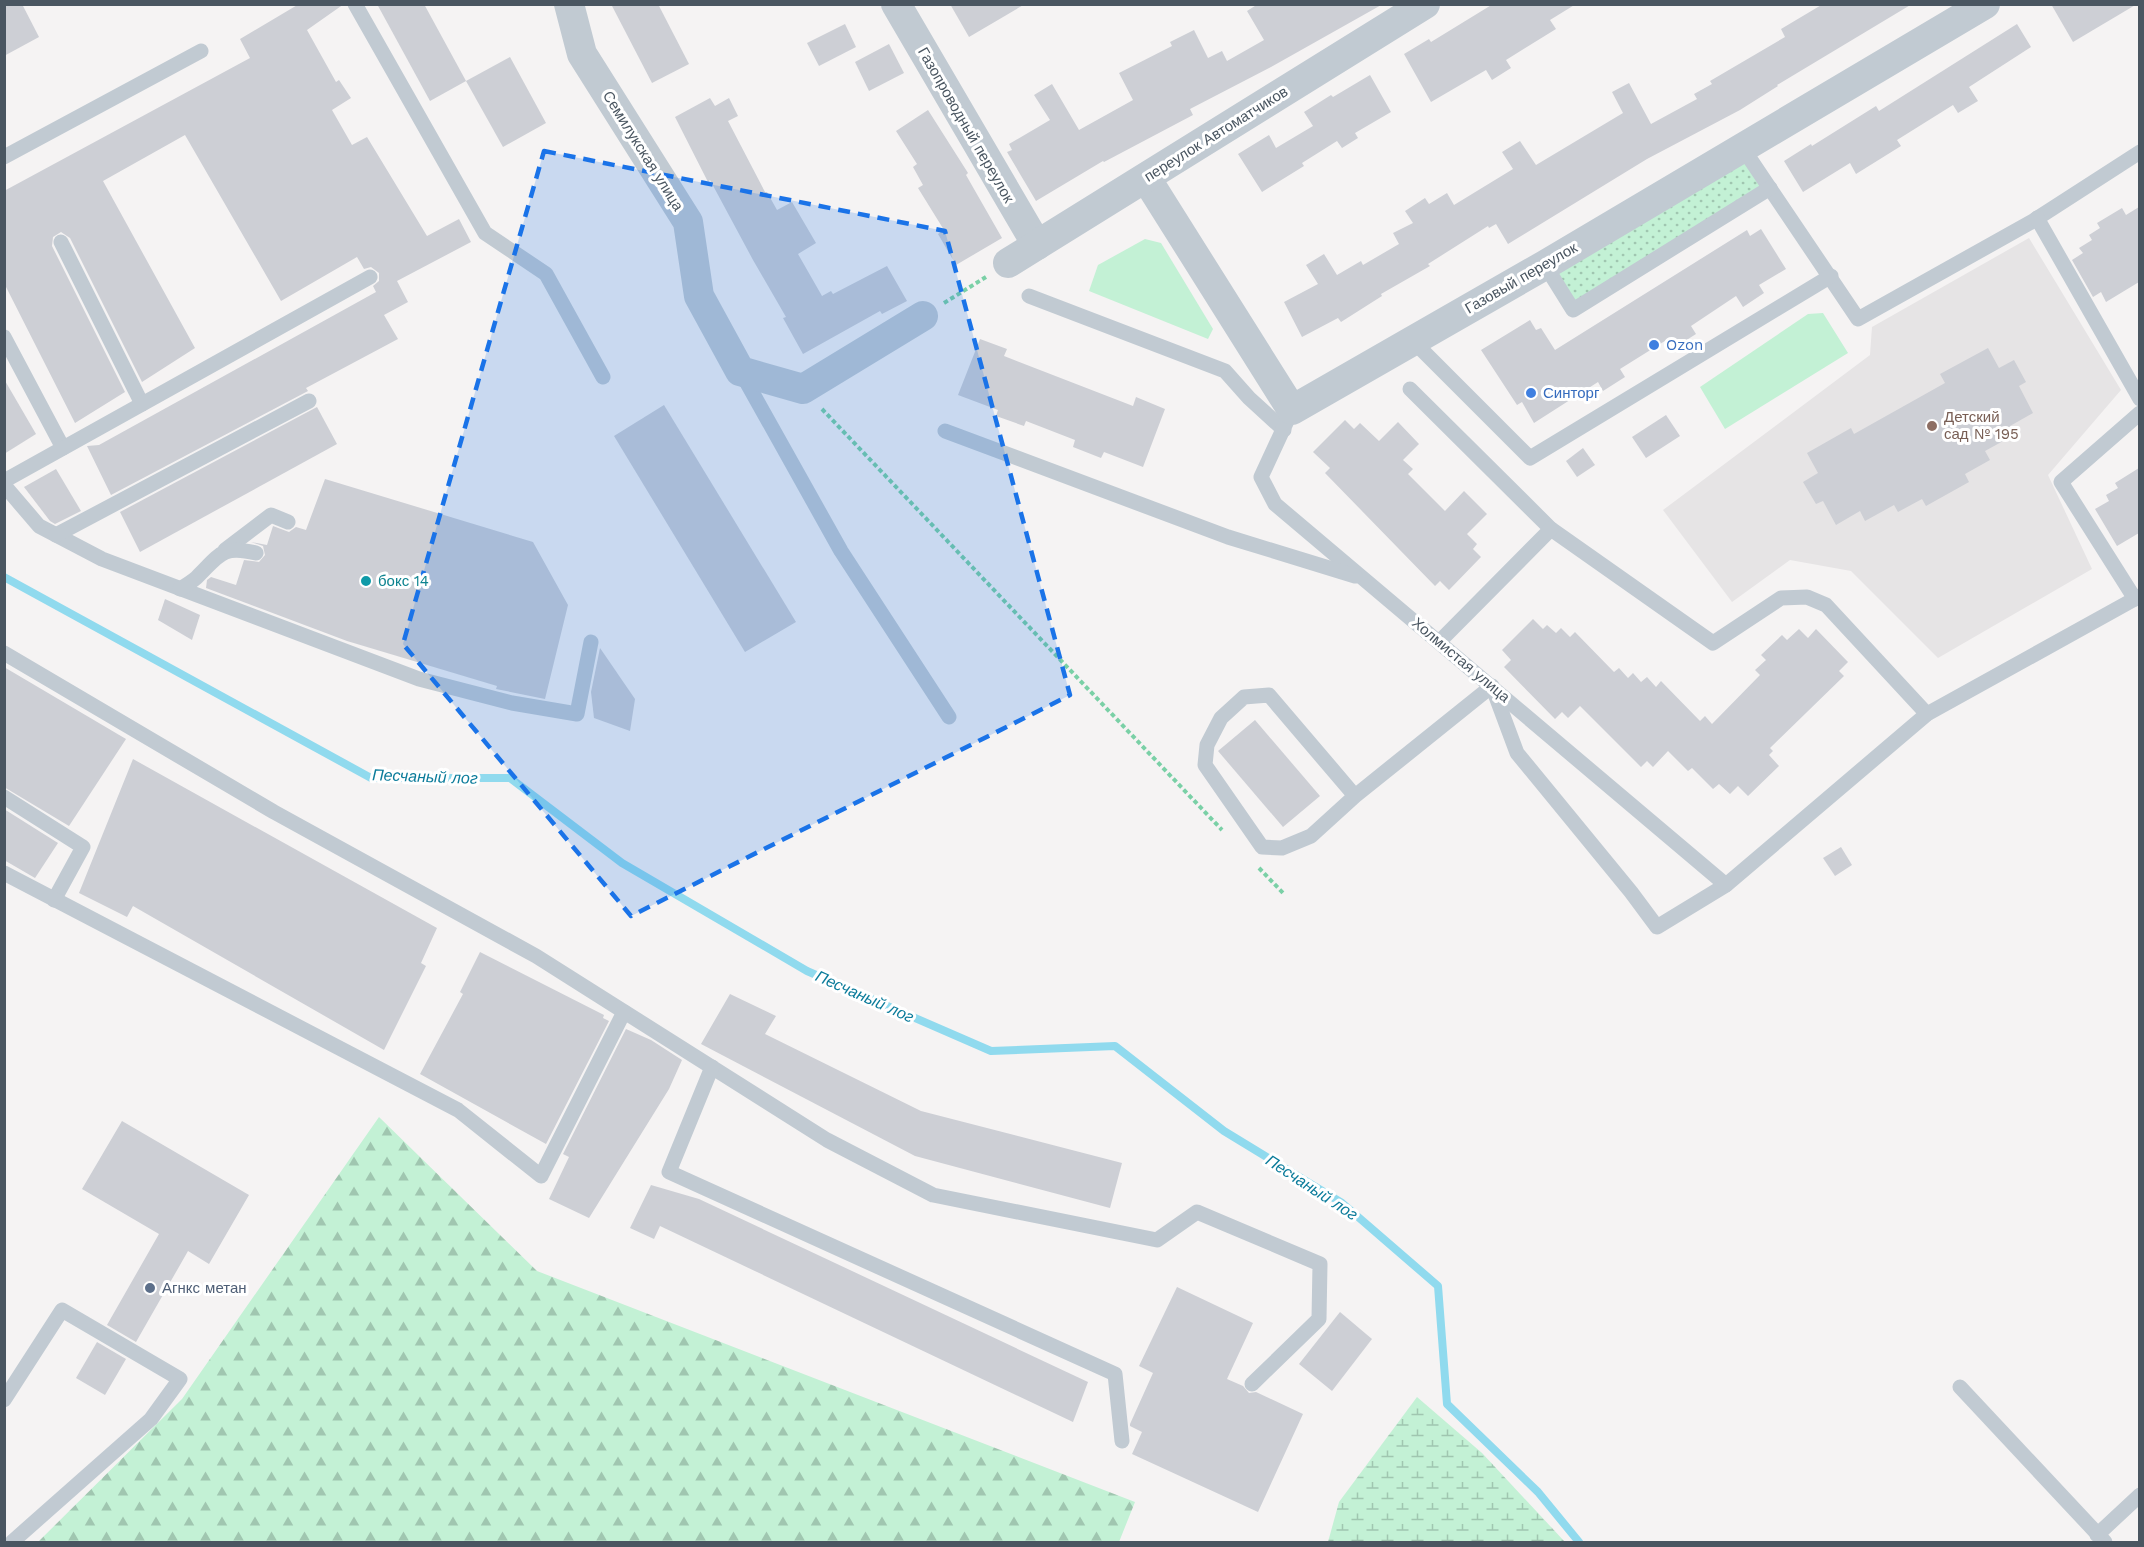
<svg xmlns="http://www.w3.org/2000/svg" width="2144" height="1547" viewBox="0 0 2144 1547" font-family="'Work Sans',sans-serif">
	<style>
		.education { fill: #e6e4e5 }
		.grass { fill: url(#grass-dots) }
		.forest { fill: url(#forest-firs) }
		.wetland { fill: url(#wetland-marsh) }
		.green { fill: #c3f1d5 }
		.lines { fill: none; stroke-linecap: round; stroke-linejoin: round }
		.stream { stroke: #90daee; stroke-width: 8 }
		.building { fill: #cdcfd5 }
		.path { stroke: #7ad0a6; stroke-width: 4; stroke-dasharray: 4.5 3; stroke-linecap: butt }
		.service { stroke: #c1cad2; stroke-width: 15 }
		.minor { stroke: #c1cad2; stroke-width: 30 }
		.marked { fill: #1a73e8; fill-opacity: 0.2; stroke: #1a73e8; stroke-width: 4.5; stroke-dasharray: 12 8; stroke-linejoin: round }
		.shop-dot { fill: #3f7fe0; stroke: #fff; stroke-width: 2 }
		.education-dot { fill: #8d6e63; stroke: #fff; stroke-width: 2 }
		.culture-dot { fill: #0f9aa8; stroke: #fff; stroke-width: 2 }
		.service-dot { fill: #5c6f8a; stroke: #fff; stroke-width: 2 }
		.labels { text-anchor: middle; stroke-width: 6; stroke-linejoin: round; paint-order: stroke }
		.street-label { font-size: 15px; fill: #4a5661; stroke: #fff }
		.shop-label { font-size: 15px; fill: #366cbe; stroke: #fff; text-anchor: start }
		.education-label { font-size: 15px; fill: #785e54; stroke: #fff; text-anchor: start }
		.culture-label { font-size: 15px; fill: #0d838f; stroke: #fff; text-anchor: start }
		.service-label { font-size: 15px; fill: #4e5e75; stroke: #fff; text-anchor: start }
		.water-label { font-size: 16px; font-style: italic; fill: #0c7c9b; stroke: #fff }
	</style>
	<defs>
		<pattern id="grass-dots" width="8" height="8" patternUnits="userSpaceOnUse" patternTransform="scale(1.5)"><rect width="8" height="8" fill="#c3f1d5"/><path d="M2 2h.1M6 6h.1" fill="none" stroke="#a0c6b0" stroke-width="1.8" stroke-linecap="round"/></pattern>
		<pattern id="forest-firs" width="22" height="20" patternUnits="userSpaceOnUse" patternTransform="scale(1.5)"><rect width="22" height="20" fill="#c3f1d5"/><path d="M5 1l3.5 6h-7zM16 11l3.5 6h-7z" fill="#a0c6b0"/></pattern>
		<pattern id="wetland-marsh" width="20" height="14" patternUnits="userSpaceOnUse" patternTransform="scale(1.5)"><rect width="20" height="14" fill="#c3f1d5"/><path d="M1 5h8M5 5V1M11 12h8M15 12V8" fill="none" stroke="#a0c6b0"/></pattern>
	</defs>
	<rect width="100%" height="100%" fill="#f5f3f3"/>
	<polygon class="education" points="2029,238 2121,390 2048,475 2092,569 1938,658 1851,571 1790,560 1732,602 1663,510 1870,355 1872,327"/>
	<polygon class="grass" points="1742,147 1770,188 1573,310 1545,265"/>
	<polygon class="forest" points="379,1117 537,1271 1135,1502 1119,1542 38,1542 182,1399"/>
	<polygon class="wetland" points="1417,1397 1482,1453 1565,1542 1328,1542 1339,1502"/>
	<g class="green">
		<polygon points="1145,239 1161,243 1213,329 1208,339 1089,291 1098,265"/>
		<polygon points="1823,313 1848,353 1725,429 1700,387 1808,314"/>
	</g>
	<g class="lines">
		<polyline class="stream" points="4,577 371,778 510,778 622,863 807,971 991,1051 1115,1046 1224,1131 1342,1203 1438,1286 1447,1404 1538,1492 1579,1542"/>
	</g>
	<g class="building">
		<polygon points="4,4 22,4 39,37 4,56"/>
		<polygon points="299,4 344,4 307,30 336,82 339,80 351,98 332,110 352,145 367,137 427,236 459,219 471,242 397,281 408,302 384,315 398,339 306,388 308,391 111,495 87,446 99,445 376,292 373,286 379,281 379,273 371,267 364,269 357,257 281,301 185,135 103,181 195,348 142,382 70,238 61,232 53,237 52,246 125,392 75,423 4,283 4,191 250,58 240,39"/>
		<polygon points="377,4 424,4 466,81 430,101"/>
		<polygon points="611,4 658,4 689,64 652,83"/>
		<polygon points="950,4 1025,4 969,37"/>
		<polygon points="1258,4 1383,4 1271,67 1190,109 1193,115 1104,162 1103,161 1036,201 1007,152 1012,150 1009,144 1050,120 1034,95 1052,84 1079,130 1133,100 1119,73 1172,46 1170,42 1194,30 1208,58 1222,51 1227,61 1264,40 1247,11"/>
		<polygon points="1493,4 1576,4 1550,20 1556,29 1506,60 1511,68 1492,80 1486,70 1431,102 1404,54 1429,39 1431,42"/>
		<polygon points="1823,4 1912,4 1777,85 1778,86 1740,110 1647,159 1508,244 1496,224 1489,228 1488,226 1428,264 1430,266 1381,294 1382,296 1341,322 1338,318 1302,337 1284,302 1318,284 1306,265 1324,254 1337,275 1361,261 1363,265 1399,244 1393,233 1413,223 1405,211 1425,198 1429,204 1447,193 1454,205 1513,169 1502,152 1520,141 1536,165 1623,113 1612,92 1629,83 1651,124 1697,99 1694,94 1712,84 1710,81 1785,37 1781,29"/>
		<polygon points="2051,4 2137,4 2073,42"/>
		<polygon points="845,24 856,47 819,66 807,43"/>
		<polygon points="2017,24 2031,47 1969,87 1978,101 1958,113 1953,105 1897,140 1901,146 1856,174 1850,163 1803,192 1784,161 1811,144 1812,146 1876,106 1879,111"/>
		<polygon points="889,44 904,73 869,91 855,62"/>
		<polygon points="510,57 546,123 503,147 466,81"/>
		<polygon points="1370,75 1391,112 1355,133 1358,138 1342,148 1337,141 1302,163 1304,166 1262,192 1238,154 1269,135 1276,148 1313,126 1304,112 1331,95 1333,97"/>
		<polygon points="710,98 715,106 729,98 738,116 728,121 765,192 767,192 777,210 792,202 816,243 798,254 822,296 831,291 833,294 887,266 907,301 882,314 880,311 803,354 783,318 786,317 753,260 710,180 708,182 675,117"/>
		<polygon points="928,110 968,173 966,175 1002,238 956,265 938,234 944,230 918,188 923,185 913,167 917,164 896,131"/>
		<polygon points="2139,207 2139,282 2106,302 2101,292 2093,297 2072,260 2083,253 2079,248 2092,240 2089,235 2100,228 2097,223 2122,208 2126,215"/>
		<polygon points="1761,229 1786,269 1759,285 1764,293 1743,307 1736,296 1691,326 1696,334 1674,348 1668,339 1620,369 1625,377 1603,391 1598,382 1534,423 1522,402 1517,405 1481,350 1530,320 1536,330 1541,328 1555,350 1747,230 1750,236"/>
		<polygon points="980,339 1007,349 1004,356 1133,406 1136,397 1165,409 1143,467 1104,452 1101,458 1073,447 1075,440 1026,421 1024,426 996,416 998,410 958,395"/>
		<polygon points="1988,348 1999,368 2014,360 2026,382 2019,386 2033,413 2010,426 2014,435 1985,451 1990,460 1965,474 1969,482 1926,506 1922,499 1898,512 1894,505 1865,521 1860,511 1836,525 1823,501 1816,504 1803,482 1818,473 1807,453 1851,428 1854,434 1945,383 1940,374"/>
		<polygon points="4,379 36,434 4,454"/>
		<polygon points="664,405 796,622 745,652 614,436"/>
		<polygon points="317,407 337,444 140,552 120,512"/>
		<polygon points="1666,415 1680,436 1646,458 1632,437"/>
		<polygon points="1345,420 1354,429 1360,423 1379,441 1398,422 1419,444 1403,460 1413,469 1408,474 1445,511 1464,491 1487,514 1467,534 1477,544 1473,549 1481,557 1449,590 1440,581 1435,586 1325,473 1330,468 1313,452"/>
		<polygon points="1583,448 1595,465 1577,477 1566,461"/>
		<polygon points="2139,468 2139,533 2117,546 2095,509 2109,501 2106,495 2118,488 2115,483"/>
		<polygon points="56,469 81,511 55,524 50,521 24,487"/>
		<polygon points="325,479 533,542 568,605 545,699 496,689 497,686 347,641 206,588 207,580 211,577 236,585 244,560 259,562 265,555 263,546 251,542 267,545 273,526 289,532 296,527 306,530"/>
		<polygon points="165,599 200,615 192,640 158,620"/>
		<polygon points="1533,619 1543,629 1547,625 1556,633 1561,628 1570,637 1575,632 1614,672 1619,668 1628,678 1633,673 1641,682 1647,677 1656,687 1661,681 1700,721 1705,716 1712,724 1760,675 1755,670 1766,660 1761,655 1782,635 1787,640 1799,629 1808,638 1816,629 1848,662 1839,671 1844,676 1770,748 1773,751 1769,755 1779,766 1748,796 1738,786 1730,794 1719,784 1713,789 1692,768 1688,771 1668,751 1653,767 1647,761 1641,767 1580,706 1568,718 1562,712 1555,719 1504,667 1511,660 1502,650"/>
		<polygon points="600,648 635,699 630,731 594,718 591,692"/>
		<polygon points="4,667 126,739 69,826 4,787"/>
		<polygon points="1255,720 1320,796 1283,827 1218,751"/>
		<polygon points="133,759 437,928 421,963 426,966 384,1050 133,906 127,917 79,893"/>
		<polygon points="4,809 58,843 35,878 4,860"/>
		<polygon points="1841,847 1852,865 1835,876 1823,858"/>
		<polygon points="480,952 604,1015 603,1018 609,1021 546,1144 420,1074 463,994 460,992"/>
		<polygon points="730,994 776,1016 765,1034 921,1111 1122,1163 1110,1208 915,1156 701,1044"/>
		<polygon points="626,1029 651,1040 682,1060 669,1089 589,1218 549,1199 569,1157 563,1154"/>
		<polygon points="122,1121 249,1195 209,1264 188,1251 136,1342 107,1325 159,1234 82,1189"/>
		<polygon points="651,1185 699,1199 1088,1382 1073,1422 660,1226 654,1239 630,1228"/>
		<polygon points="1177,1287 1253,1323 1227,1379 1243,1386 1249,1393 1256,1392 1303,1414 1258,1512 1132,1454 1142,1432 1130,1426 1130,1424 1153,1373 1139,1366"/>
		<polygon points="1340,1312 1372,1339 1332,1391 1299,1364"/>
		<polygon points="97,1342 126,1359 105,1395 76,1378"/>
	</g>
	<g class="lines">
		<g class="path">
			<polyline points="944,303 986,277"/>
			<polyline points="822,409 1222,830"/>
			<polyline points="1259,868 1283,893"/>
		</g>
		<g class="service">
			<polyline points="355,4 485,233 546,274 603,377"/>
			<polyline points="1742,147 1858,319 2033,221 2140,152"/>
			<polyline points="4,157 201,51"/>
			<polyline points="2037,218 2140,399"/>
			<polyline points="61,242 142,404"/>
			<polyline points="1545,265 1573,310 1770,188"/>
			<polyline points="1029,296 1225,371 1249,398 1284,430"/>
			<polyline points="4,337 63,448"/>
			<polyline points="1413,341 1530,458 1831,276"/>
			<polyline points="742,374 841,551 949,717"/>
			<polyline points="1410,389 1551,529 1713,643 1781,598 1807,597 1826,605 1927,714"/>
			<polyline points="1292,410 1261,477 1275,504 1726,885"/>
			<polyline points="945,431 1228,537 1355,576"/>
			<polyline points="4,481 370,277"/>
			<polyline points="4,485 39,526 102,559 419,679 512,703 577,714 591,642"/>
			<polyline points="56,535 309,401"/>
			<polyline points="225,550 271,515 288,522"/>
			<path d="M180 589C186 585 194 581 199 575 220 554 223 545 256 553"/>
			<polyline points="2135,599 2061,482 2140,413"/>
			<polyline points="1439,642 1551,529"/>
			<polyline points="4,653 274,812 536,956 827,1140 933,1195 1157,1240 1197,1212 1320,1264 1319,1319 1252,1384"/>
			<polyline points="1355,796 1269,695 1244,697 1221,718 1207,745 1205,765 1262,847 1282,848 1311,836 1355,796 1492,686 1517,753 1631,892 1657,927 1726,885 1927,714 2140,596"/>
			<polyline points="4,797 83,847 54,900"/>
			<polyline points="4,873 458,1110 541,1176 624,1012"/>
			<polyline points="712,1067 669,1172 1115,1374 1122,1441"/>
			<polyline points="1960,1387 2105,1542"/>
			<polyline points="4,1400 62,1310 180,1379 151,1419 12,1542"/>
			<polyline points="2097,1535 2140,1495"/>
		</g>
		<g class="minor">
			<polyline points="569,4 582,54 688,222 699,296 740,371 803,389 923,316"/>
			<polyline points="896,4 1037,245"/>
			<polyline points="1146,178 1292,410 1545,265 1985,4"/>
			<polyline points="1008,263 1425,4"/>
		</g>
	</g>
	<path class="marked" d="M544 151 945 231 1070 695 631 916 403 644Z"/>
	<g class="shop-dot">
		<circle cx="1654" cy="345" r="6"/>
		<circle cx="1531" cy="393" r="6"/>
	</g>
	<circle class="education-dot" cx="1932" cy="426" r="6"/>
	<circle class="culture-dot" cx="366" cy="581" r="6"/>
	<circle class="service-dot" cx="150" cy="1288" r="6"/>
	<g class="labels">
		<g class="street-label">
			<text transform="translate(966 125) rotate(60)" y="5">Газопроводный переулок</text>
			<text transform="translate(1216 134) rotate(-32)" y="5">переулок Автоматчиков</text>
			<text transform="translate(643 151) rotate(58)" y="5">Семилукская улица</text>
			<text transform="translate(1521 278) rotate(-30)" y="5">Газовый переулок</text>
			<text transform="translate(1461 660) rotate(40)" y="5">Холмистая улица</text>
		</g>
		<g class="shop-label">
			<text x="1666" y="350">Ozon</text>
			<text x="1543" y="398">Синторг</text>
		</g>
		<g class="education-label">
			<text x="1944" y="422">Детский<tspan x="1944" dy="17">сад № 195</tspan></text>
		</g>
		<g class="culture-label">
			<text x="378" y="586">бокс 14</text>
		</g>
		<g class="service-label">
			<text x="162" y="1293">Агнкс метан</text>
		</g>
		<g class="water-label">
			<text transform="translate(425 776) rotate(2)" y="6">Песчаный лог</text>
			<text transform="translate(865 996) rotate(24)" y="6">Песчаный лог</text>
			<text transform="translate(1312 1187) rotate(33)" y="6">Песчаный лог</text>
		</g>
	</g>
	<rect width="2144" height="1547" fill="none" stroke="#4a5661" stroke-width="12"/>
</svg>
